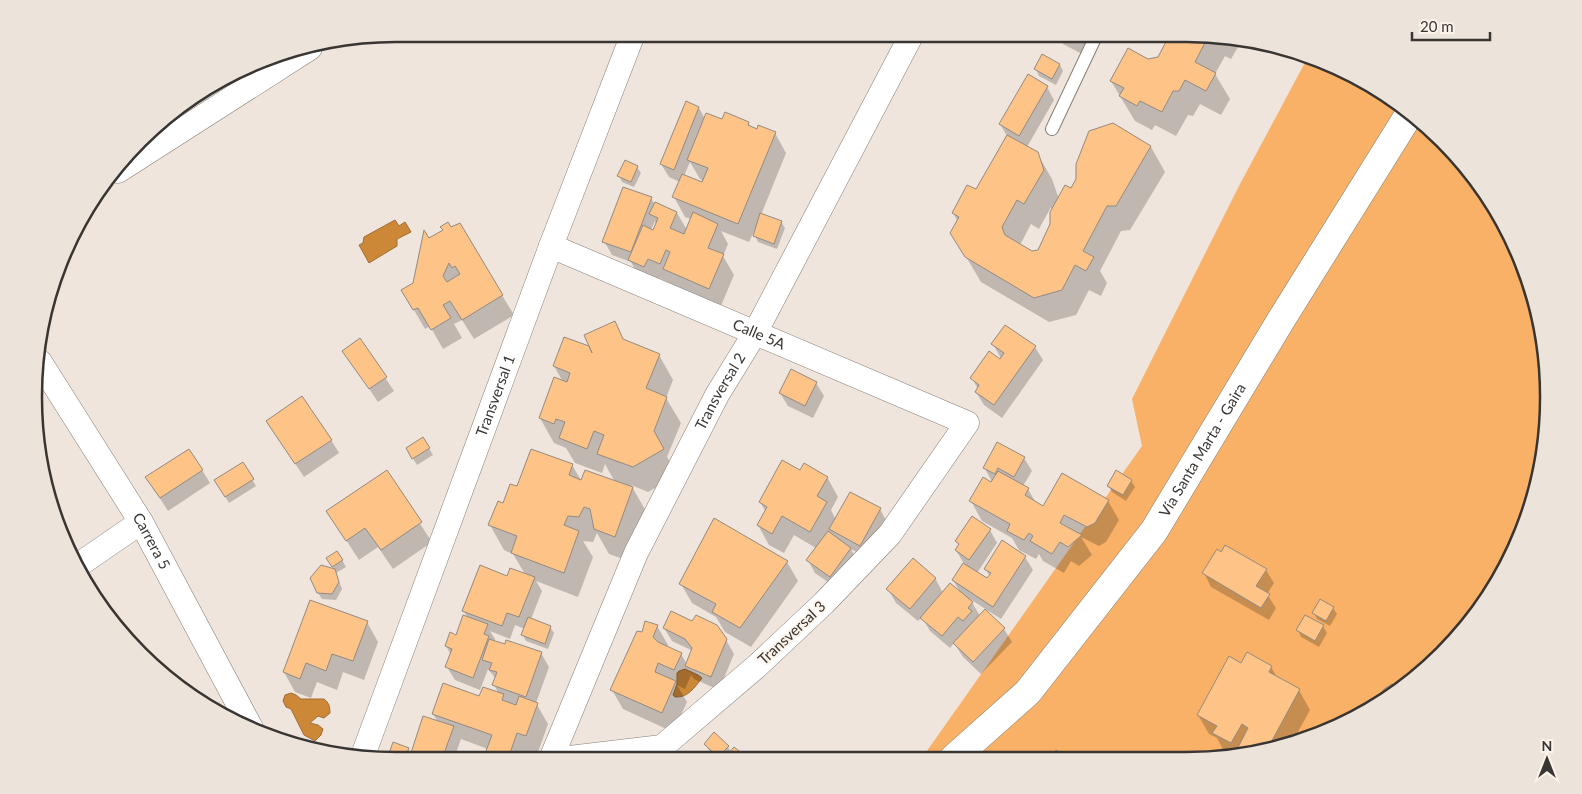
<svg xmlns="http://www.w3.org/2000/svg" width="1582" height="794" viewBox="0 0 1582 794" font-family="Lato,sans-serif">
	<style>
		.green { fill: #f8b166 }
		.water { fill: #cc8737; stroke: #a06e36 }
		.shadow { fill: #0003; fill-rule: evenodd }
		.building { fill: #fdc387; stroke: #938a82; fill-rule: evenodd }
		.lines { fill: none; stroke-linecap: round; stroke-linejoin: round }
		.service-casing { stroke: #877e76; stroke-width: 14 }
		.minor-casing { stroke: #877e76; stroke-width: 25 }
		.secondary-casing { stroke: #877e76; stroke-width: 29 }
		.service { stroke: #fff; stroke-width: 12 }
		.minor { stroke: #fff; stroke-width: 24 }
		.secondary { stroke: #fff; stroke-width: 28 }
		.labels { text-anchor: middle; stroke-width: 4; stroke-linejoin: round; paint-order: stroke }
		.street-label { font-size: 15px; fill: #393532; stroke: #fcf3ea }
		.rim { fill: none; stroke: #393532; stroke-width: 2.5 }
	</style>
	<rect width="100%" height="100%" fill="#efe5dc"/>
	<polygon class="green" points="1308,57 1345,71 1406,109 1458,157 1499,215 1529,280 1545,349 1547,420 1536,491 1511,557 1473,618 1406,685 1324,733 1232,757 922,758 1142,446 1132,399 1239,186"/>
	<g class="water">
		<polygon points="395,220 399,226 405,222 411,232 397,239 397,246 369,263 359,245 363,243 364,237"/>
		<path d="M685 669 698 675 702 678C695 687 688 698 675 697L673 695 677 684V673L679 671Z"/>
		<path d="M291 693 296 695 301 699H324C329 703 330 706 330 713L324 718 318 716 310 723 318 725 323 729 321 735 315 741 304 735 291 709 286 707 283 701 285 695Z"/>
	</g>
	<g class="shadow">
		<polygon points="1058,34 1092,34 1082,54 1063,44"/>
		<polygon points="1171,34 1208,35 1237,39 1238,47 1231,59 1225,56 1215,74 1230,99 1221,115 1200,104 1193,116 1188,115 1176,136 1155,125 1152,130 1135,121 1111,81 1148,60 1159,58"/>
		<polygon points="1043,56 1060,65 1063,71 1056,85 1039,76 1036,69"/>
		<path d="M1047 87 1054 100 1027 147 1037 153 1052 179 1059 199 1071 190 1112 125 1151 147 1165 172 1130 230 1121 231 1100 271 1107 283 1101 296 1089 290 1076 315 1049 322 981 282 952 233 958 222 953 213 977 191 1007 136 1000 124ZM1051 207V224L1038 251 1031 253 1020 245 1031 224 1039 229Z"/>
		<path d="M699 108 705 119 748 123 752 129 775 133 786 153 761 215 781 222 785 228 777 249 758 242 755 236 756 230 755 229 749 242 721 231 728 244 723 256 734 275 720 308 675 289 672 284 659 278 656 286 641 280 631 262 612 255 604 241 651 198 655 205 677 213 687 230 691 219 685 217 674 197 680 182 669 177 661 164ZM690 162 700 179 704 181 703 183 684 176ZM655 221 657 225 654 231 651 230Z"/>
		<polygon points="637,167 641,173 634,187 622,182 619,175"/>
		<polygon points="459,224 514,315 474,339 462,320 454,324 462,338 443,349 430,326 425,329 403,291 414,284 429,240"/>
		<polygon points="615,323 625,342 659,355 673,380 666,398 681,423 667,457 678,475 648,492 631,485 647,513 629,561 609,554 597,533 593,542 583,541 593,557 578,597 536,581 542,591 531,619 550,627 554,633 548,649 526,641 523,635 525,629 515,625 510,639 490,631 495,639 494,642 541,653 549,667 536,703 548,724 537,755 528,752 525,759 485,759 488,749 461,739 454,759 388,759 394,744 408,749 412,755 438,722 433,714 480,698 499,694 494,685 496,679 488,669 480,690 455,680 447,667 451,655 446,646 457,636 468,619 464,611 508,577 525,574 513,554 504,550 490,525 517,488 572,465 582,482 615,482 605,464 602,473 575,463 566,448 554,443 540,418 563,382 554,366 592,349"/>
		<polygon points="360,340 394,391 378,402 344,351"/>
		<polygon points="993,344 1035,347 1043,360 1002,418 984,405 976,392 978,389 972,378 1003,362"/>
		<polygon points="816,383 824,396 813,418 788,406 780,393"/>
		<polygon points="267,421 331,440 339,453 304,477"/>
		<polygon points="423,439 433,455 417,465 407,449"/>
		<polygon points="1024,458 1032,471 1023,486 1028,489 1036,503 1044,507 1108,501 1119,520 1106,542 1099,546 1081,537 1092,555 1079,566 1071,561 1064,573 1043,561 1039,554 1036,559 1019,550 1012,538 982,521 971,501 994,485 984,467"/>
		<polygon points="243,464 256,486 229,503 216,481"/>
		<polygon points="202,470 210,483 168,511 147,478"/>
		<polygon points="801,471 827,477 838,497 831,510 836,520 880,509 887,522 868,558 851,549 858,562 838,589 815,573 808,560 816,548 794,535 784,553 769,545 758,525 766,512 760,502"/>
		<polygon points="386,472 432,542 393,569 378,547 359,560 328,512"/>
		<polygon points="1131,481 1135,487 1126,501 1112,492 1108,486"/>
		<polygon points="990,530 997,543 977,573 988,580 990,576 985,569 1025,557 1033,570 1001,619 970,599 980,616 1004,629 1012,642 981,674 963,657 954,643 950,648 930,631 922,617 918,621 896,603 888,589 935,578 943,593 960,592 953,580 964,564 956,550 959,546 957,541"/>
		<polygon points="328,559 342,560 346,567 336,573 342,589 336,600 322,599 318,593 334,570"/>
		<polygon points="787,562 798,581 751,647 725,632 716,617 692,603 681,584"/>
		<polygon points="1266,570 1274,583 1267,594 1276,608 1269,620 1211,587 1204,573"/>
		<polygon points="1333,608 1337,614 1330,626 1317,619 1314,613"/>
		<polygon points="367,622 378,642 364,680 343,672 337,690 317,682 311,698 295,692 284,672"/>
		<polygon points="657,626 668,645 667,648 681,654 687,664 693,651 672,641 664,628 726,640 734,654 719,690 694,679 691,675 685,689 677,685 687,702 673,732 623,709 612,690 643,633"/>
		<polygon points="1323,626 1327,633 1319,647 1301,637 1298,630"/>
		<polygon points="1242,664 1271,667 1278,679 1299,690 1310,710 1293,741 1229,757 1230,755 1225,753 1217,738 1209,734 1198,715"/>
		<polygon points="705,744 728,747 731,752 734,748 746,758 718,759 709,750"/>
	</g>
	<g class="building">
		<polygon points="1061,34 1078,34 1074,41"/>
		<polygon points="1170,34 1209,35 1195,62 1216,73 1206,91 1185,80 1179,91 1173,91 1162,112 1140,101 1137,106 1119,96 1124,88 1110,81 1128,48 1148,59 1158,57"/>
		<polygon points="1042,54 1060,64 1052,79 1034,69"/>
		<polygon points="1028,74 1048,86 1019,136 999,124"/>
		<polygon points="686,101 699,107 674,170 660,164"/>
		<polygon points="725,112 749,122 748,125 757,129 758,125 776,132 738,224 672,197 682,174 702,182 708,168 687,160 706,113 722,119"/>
		<polygon points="1113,123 1151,146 1116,206 1107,206 1083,251 1094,257 1086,271 1075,265 1062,290 1034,298 965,257 950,233 959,217 952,213 967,185 976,189 1007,135 1038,152 1044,170 1024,204 1017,200 1002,227 1005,235 1032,251 1038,250 1050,224 1050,212 1065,185 1071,188 1076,179 1076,164 1089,131"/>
		<polygon points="625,160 638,166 631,182 617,176"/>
		<polygon points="623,187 652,197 631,252 602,242"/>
		<polygon points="655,202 677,212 670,228 684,234 693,212 718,224 708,248 724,254 709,289 663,269 670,252 666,250 660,264 648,259 644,267 628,260 643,225 653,230 658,218 649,214"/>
		<polygon points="760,213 782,221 774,244 753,236"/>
		<path d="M448 222 451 227 460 223 503 295 462 320 450 301 443 305 451 318 431 330 418 308 413 310 401 290 413 283 424 230 429 238 443 230 440 227ZM449 263 452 268 455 266 460 274 447 282 443 276Z"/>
		<polygon points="615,321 623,339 660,354 646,388 667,397 654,431 664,449 633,467 597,454 604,435 594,431 587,449 559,438 565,422 556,419 554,424 539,418 554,377 567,382 570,373 553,366 564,337 589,346 592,353 584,335"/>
		<polygon points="1005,325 1036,346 994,405 975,392 979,385 970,378 989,351 1000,359 1004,353 991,344"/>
		<polygon points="360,338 387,377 369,389 342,351"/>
		<polygon points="791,369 817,382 805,406 779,393"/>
		<polygon points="302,396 332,440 295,464 266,421"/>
		<polygon points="423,437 430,448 412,459 406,448"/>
		<polygon points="997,442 1025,457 1014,477 998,468 995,474 983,468"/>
		<polygon points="189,449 203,470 160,498 145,477"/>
		<polygon points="531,449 573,464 569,475 581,480 585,470 633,487 615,537 594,529 590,509 584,507 579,517 568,516 564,525 579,531 564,573 511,553 517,536 488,525 498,501 503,503 510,484 517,486"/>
		<polygon points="782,460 800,470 804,463 828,477 817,496 827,502 810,532 782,516 772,534 757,525 767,507 759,502"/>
		<polygon points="243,462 254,479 225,497 214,480"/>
		<polygon points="387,470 422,522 381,550 365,528 346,541 326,511"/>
		<polygon points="1116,470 1132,480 1123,495 1107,486"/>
		<polygon points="998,471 1029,488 1025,495 1043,506 1062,473 1109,500 1095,523 1087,527 1064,515 1060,523 1082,535 1068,547 1060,542 1052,554 1030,541 1033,536 1029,533 1024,540 1007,531 1010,524 969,501 983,477 991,482"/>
		<polygon points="850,492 881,508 860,546 829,529"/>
		<polygon points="972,516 991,529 969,560 955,550 959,544 955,541"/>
		<polygon points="714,518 788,561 740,628 712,612 716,604 679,584"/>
		<polygon points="828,531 851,548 830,577 806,560"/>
		<polygon points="1002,540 1026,556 993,607 952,580 963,563 987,578 991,573 984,569"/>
		<polygon points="1225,545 1267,569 1256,586 1270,594 1261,608 1202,573 1217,549 1221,552"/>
		<polygon points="337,551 343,560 332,567 326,558"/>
		<polygon points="913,558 936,578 910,609 886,589"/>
		<polygon points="321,565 335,569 339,582 332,594 317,593 310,578"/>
		<polygon points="480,565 507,576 510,568 535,577 519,617 507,613 502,626 462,611"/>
		<polygon points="950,583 973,602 968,608 972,611 963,621 958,617 942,636 920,618"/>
		<polygon points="1320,599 1334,607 1326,621 1312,613"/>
		<polygon points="310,600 368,621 353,661 332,654 326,671 306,663 300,679 283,672"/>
		<polygon points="985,609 1005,628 973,662 953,643"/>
		<polygon points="671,611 692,621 696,615 717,625 727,639 711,677 685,666 692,648 685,639 663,628"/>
		<polygon points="463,615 488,624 484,634 489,636 473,678 445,667 452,649 445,646 450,632 456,635"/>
		<polygon points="1305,615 1324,625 1315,641 1296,630"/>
		<polygon points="528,617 551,626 545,644 521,635"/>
		<polygon points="645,621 658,625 653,637 658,642 682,653 674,670 658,663 655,672 676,681 662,713 610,690 637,631 642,632"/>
		<polygon points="489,639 505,644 506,640 542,652 526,697 492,685 497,672 489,670 492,663 482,660"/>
		<polygon points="1247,652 1272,666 1269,672 1300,689 1268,748 1239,755 1235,753 1248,728 1242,724 1231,743 1212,733 1217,726 1197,715 1229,656 1241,663"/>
		<polygon points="443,683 479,696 483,687 504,694 502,700 516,705 519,696 538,703 526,736 517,733 508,759 483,759 492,735 432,714"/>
		<polygon points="1392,684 1400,689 1383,699 1382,695 1384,689"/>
		<polygon points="423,716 454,726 442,759 409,759"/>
		<polygon points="714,732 729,746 718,757 704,744"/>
		<polygon points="393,742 409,748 404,759 387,759"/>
		<polygon points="734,747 748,758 723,759"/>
		<polygon points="1056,750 1069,758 1051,758"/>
		<polygon points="759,751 768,758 753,758"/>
	</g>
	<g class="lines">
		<defs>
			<polyline id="service" points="1052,129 1097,34"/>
			<g id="minor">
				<polyline points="118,171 310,48"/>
				<path id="s1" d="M551 246 967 423 890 534 824 603 757 666 662 747 561 759"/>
				<path id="s2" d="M40 362 141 522 251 728"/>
				<polyline points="77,566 141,522"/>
				<path id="s3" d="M362 758 551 246 633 34"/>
				<path id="s4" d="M551 759 636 553 717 395 755 333 912 34"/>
			</g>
			<g id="secondary">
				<path id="s5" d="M954 758 1028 692 1154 531 1281 320 1410 113"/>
			</g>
		</defs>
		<use href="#service" class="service-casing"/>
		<use href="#minor" class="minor-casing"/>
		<use href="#secondary" class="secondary-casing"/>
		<use href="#service" class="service"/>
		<use href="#minor" class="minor"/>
		<use href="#secondary" class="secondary"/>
	</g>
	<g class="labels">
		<g class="street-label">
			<text dy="5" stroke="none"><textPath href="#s1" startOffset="226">Calle 5A</textPath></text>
			<text dy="5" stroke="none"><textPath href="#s4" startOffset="405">Transversal 2</textPath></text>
			<text dy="5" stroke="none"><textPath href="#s3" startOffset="386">Transversal 1</textPath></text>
			<text dy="5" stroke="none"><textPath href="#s5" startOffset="398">Vía Santa Marta - Gaira</textPath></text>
			<text dy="5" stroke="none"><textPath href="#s2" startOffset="211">Carrera 5</textPath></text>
			<text transform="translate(792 633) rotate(-43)" y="5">Transversal 3</text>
		</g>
	</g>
	<path d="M0 0H1582V794H0ZM396 42H1186A354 354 0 0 1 1540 396V398A354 354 0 0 1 1186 752H396A354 354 0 0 1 42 398V396A354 354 0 0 1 396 42Z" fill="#ece4db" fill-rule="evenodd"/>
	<path class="rim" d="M396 42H1186A354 354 0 0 1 1540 396V398A354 354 0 0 1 1186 752H396A354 354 0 0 1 42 398V396A354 354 0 0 1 396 42Z"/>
	<g transform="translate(1547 759)" stroke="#fcf3ea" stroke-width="4" paint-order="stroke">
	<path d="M0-4L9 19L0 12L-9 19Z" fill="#393532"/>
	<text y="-8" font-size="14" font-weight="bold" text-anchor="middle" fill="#393532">N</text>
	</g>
	<path d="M1412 32v8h78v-8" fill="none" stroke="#393532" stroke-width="2.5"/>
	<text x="1420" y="32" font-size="15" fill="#393532" stroke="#fcf3ea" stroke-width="4" paint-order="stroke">20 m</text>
</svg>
